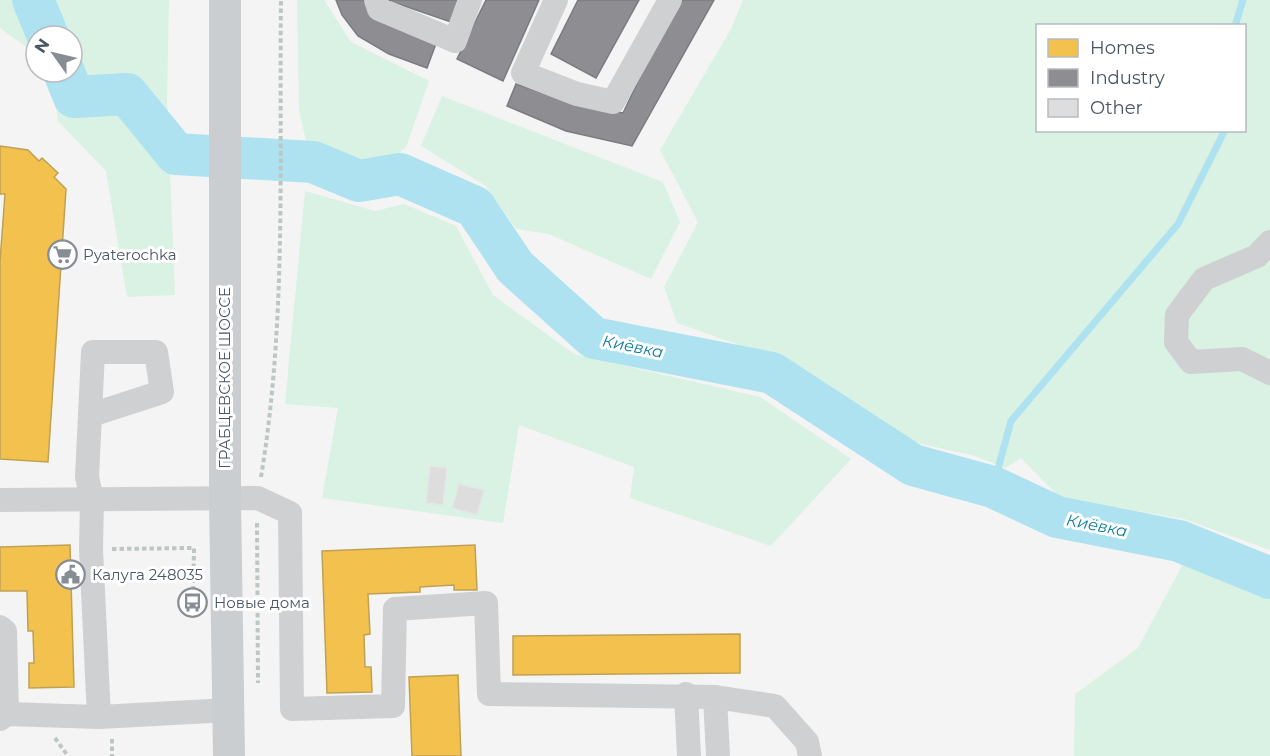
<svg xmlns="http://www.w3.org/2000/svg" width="1270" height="756" viewBox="0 0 1270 756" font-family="Montserrat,sans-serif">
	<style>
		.green { fill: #d9f2e3; fill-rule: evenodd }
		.homes { fill: #f2c14e; stroke: #c0a154; stroke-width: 1.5 }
		.industry { fill: #8d8d92; stroke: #797c83; stroke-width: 1.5 }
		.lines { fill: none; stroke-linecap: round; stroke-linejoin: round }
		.stream { stroke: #aee2f0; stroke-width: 7 }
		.river { stroke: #aee2f0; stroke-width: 42 }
		.building { fill: #ddddde; stroke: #e5e6e7; stroke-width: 1.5 }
		.path { stroke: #bcc7c4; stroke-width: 4; stroke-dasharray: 4.5 3; stroke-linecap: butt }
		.minor { stroke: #ced0d2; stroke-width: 24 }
		.major { stroke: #caced1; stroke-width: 32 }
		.labels { text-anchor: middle; stroke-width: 6; stroke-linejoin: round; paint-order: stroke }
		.poi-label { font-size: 15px; fill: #4a5661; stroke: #fff; text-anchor: start }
		.street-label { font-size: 15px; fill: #4a5661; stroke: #fff }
		.water-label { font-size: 16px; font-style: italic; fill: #0c7c9b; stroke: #fff }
	</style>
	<rect width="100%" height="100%" fill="#f4f4f4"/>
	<g class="green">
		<polygon points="0,0 169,0 167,99 175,295 127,297 106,171 58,121 51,72 72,72 72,36 36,36 36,54 0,28"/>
		<polygon points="297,0 324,0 351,42 429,81 406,147 391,160 358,169 306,141 299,110"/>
		<path d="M743 0H1270V550L1184 519 1060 498 1021 458 1005 468 975 456 913 442 792 364 677 323 664 287 698 222 660 150 731 29ZM1038 26H1244V130H1038Z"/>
		<polygon points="442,96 663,182 680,222 651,279 549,234 516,229 486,186 421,146"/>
		<polygon points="305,191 375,211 404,204 456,226 493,295 574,354 760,397 851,459 771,546 630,498 634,467 519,425 503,523 322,498 338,408 285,404"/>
		<polygon points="1185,560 1270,587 1270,756 1074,756 1075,694 1138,648"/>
	</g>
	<g class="homes">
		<polygon points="0,146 28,150 39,161 42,158 58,173 54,177 66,189 48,462 0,459 0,261 5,194 0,194"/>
		<polygon points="70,545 74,687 29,688 29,663 34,663 33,631 28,631 27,591 0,591 0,547"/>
		<polygon points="475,545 477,590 454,590 454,585 420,587 420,592 368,594 370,634 364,635 365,667 371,667 372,692 327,693 322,551"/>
		<polygon points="740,634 740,673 513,675 513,636"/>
		<polygon points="458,675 461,756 412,756 409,677"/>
	</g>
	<g class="industry">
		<polygon points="336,0 363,0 376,16 437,41 427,68 389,54 358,36 342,15"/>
		<polygon points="387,0 463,0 454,23"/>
		<polygon points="486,0 539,0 503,81 457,59"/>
		<polygon points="578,0 639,0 596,78 551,54"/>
		<polygon points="681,0 714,0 632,146 566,131 507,106 516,84 574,103 623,113 663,29"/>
	</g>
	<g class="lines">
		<g class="stream">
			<polyline points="1235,26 1243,0"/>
			<polyline points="993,487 1011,421 1178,224 1225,130"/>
		</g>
		<g class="river">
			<polyline points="33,0 48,36"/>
			<polyline points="64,72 74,97 127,94 176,154 313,162 359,181 400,174 475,207 515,267 594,338 772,373 913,465 993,487 1057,517 1179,541 1270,578"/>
		</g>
	</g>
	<g class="building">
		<polygon points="430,466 447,468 443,505 426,503"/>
		<polygon points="459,484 484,490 477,515 452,508"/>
	</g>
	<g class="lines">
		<g class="path">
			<path d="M261 477C287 320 279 158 281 0"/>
			<polyline points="257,523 258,683"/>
			<polyline points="112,549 194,548 193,603"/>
			<polyline points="55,738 68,756"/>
			<polyline points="112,739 112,756"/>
		</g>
		<g class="minor">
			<polyline points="376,0 379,9 455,41 470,0"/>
			<polyline points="556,0 523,73 577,94 613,102 670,0"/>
			<polyline points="1270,242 1257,256 1204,279 1177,315 1176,342 1191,362 1242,359 1270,373"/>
			<polyline points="91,415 162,392 156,352 93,352 87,477 92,500 91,549 99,717"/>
			<polyline points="0,500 258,498 290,513 292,709 393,706 395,609 486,603 489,694 715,697 718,756"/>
			<polyline points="0,627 5,631 7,714"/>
			<polyline points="686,694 689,756"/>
			<polyline points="715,697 775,706 807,742 810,756"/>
			<polyline points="0,719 7,714 99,717 229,710"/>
		</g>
		<polyline class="major" points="225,0 225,500 229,756"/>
	</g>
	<defs>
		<symbol id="supermarket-ring" viewBox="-11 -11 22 22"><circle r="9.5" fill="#fff" stroke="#868d94" stroke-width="1.5"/><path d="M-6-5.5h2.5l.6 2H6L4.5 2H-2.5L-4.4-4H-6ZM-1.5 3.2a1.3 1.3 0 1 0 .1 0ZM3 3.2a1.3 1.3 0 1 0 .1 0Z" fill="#868d94"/></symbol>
		<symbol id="civic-ring" viewBox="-11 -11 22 22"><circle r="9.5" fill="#fff" stroke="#868d94" stroke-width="1.5"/><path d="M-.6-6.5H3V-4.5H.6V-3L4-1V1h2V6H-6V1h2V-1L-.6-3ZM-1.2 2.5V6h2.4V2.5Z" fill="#868d94"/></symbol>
		<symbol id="bus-ring" viewBox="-11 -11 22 22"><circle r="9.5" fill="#fff" stroke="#868d94" stroke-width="1.5"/><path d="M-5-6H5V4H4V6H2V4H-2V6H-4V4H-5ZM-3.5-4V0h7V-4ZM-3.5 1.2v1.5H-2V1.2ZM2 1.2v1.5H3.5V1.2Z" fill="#868d94"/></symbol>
	</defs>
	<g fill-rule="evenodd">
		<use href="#supermarket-ring" x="46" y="238" width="33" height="33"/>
		<use href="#civic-ring" x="54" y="558" width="33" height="33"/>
		<use href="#bus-ring" x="176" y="586" width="33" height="33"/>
	</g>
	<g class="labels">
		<g class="poi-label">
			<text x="83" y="260">Pyaterochka</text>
			<text x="92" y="580">Калуга 248035</text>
			<text x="214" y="608">Новые дома</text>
		</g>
		<g class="street-label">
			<text transform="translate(225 378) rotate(-90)" y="5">ГРАБЦЕВСКОЕ ШОССЕ</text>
		</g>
		<g class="water-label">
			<text transform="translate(633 346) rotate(11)" y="6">Киёвка</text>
			<text transform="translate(1097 525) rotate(11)" y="6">Киёвка</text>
		</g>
	</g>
	<rect x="1036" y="24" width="210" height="108" fill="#ffffff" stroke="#b7bbc0" stroke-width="1.5"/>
	<rect x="1048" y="39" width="30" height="18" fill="#f2c14e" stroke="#b7bbc0" stroke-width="1.5"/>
	<text x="1090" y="54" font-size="18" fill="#4a5661">Homes</text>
	<rect x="1048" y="69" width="30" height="18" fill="#8d8d92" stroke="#b7bbc0" stroke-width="1.5"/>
	<text x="1090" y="84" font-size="18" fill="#4a5661">Industry</text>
	<rect x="1048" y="99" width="30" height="18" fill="#ddddde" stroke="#b7bbc0" stroke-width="1.5"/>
	<text x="1090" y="114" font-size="18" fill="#4a5661">Other</text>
	<g transform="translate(54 54) rotate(304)"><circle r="28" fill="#ffffff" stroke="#b7bbc0" stroke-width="1.5"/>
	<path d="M0-4.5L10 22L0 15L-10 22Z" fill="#868d94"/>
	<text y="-9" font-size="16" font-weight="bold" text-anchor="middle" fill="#4a5661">N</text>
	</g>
</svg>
